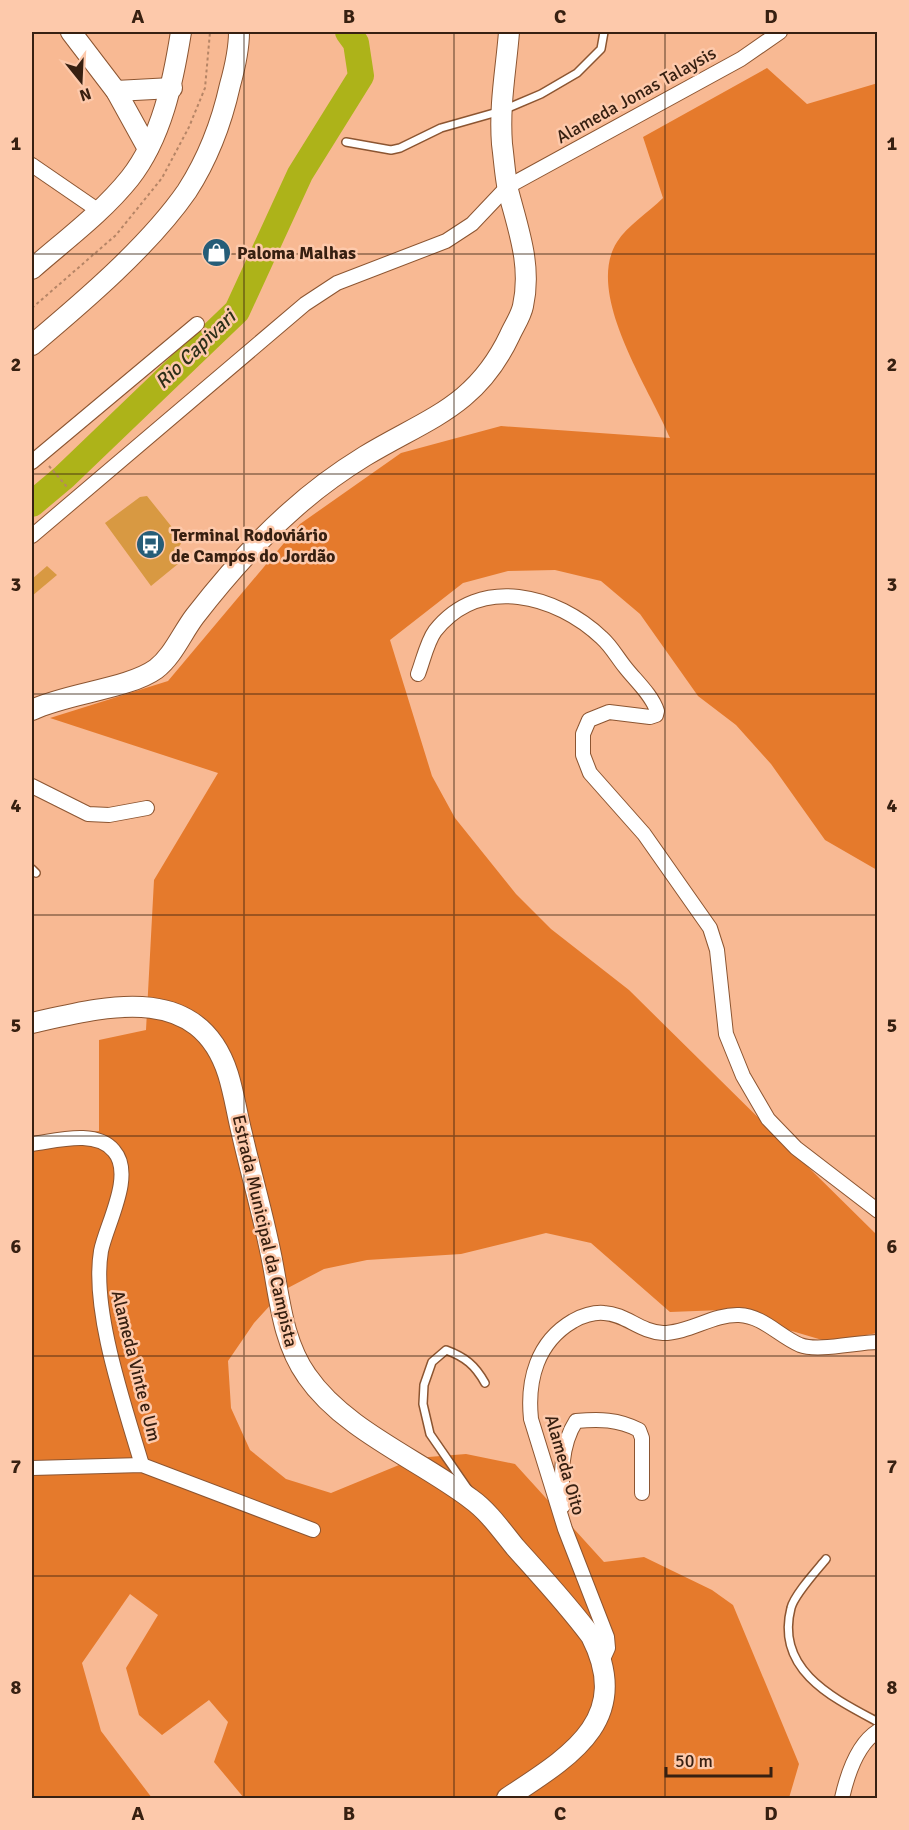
<svg xmlns="http://www.w3.org/2000/svg" width="909" height="1830" viewBox="0 0 909 1830" font-family="Signika,sans-serif">
	<style>
		.forest { fill: #e57a2c }
		.lines { fill: none; stroke-linecap: round; stroke-linejoin: round }
		.river { stroke: #adb319; stroke-width: 26 }
		.building { fill: #d89942 }
		.lane-casing { stroke: #8c5531; stroke-width: 10 }
		.street-casing { stroke: #8c5531; stroke-width: 16 }
		.secondary-casing { stroke: #8c5531; stroke-width: 22 }
		.path { stroke: #b68566; stroke-width: 2; stroke-dasharray: 3 3; stroke-linecap: butt }
		.lane { stroke: #fff; stroke-width: 7 }
		.street { stroke: #fff; stroke-width: 14 }
		.secondary { stroke: #fff; stroke-width: 20 }
		.grid { fill: none; stroke: #372011; stroke-width: 1.5; stroke-opacity: 0.55 }
		.labels { text-anchor: middle; stroke-width: 5; stroke-linejoin: round; paint-order: stroke }
		.street-label { font-size: 18px; fill: #372011; stroke: #fdc9ab }
		.poi-label { font-size: 18px; font-weight: bold; fill: #372011; stroke: #fdc9ab; text-anchor: start }
		.water-label { font-size: 20px; font-style: italic; fill: #2d2f18; stroke: #fdc9ab }
		.neatline { fill: none; stroke: #372011; stroke-width: 2 }
		.grid-label { font-size: 20px; text-anchor: middle; font-weight: bold; fill: #372011 }
	</style>
	<rect width="100%" height="100%" fill="#f8b993"/>
	<path class="forest" d="M767 68 807 104 878 83 877 870 825 840 771 764 736 725 698 696 640 614 601 581 555 570 508 571 463 583 390 640 432 776 455 818 516 894 551 929 629 990 877 1235V1333L829 1342 785 1329 748 1309 670 1312 591 1243 546 1233 461 1254 367 1260 324 1269 284 1290 254 1323 228 1361 231 1408 250 1450 286 1479 331 1493 416 1458 466 1454 515 1464 604 1562 644 1557 712 1590 733 1605 799 1764 789 1798H244L214 1762 228 1722 209 1700 162 1735 139 1715 126 1668 158 1615 130 1594 82 1663 101 1731 152 1798H32V1138L99 1131V1040L146 1030 154 880 218 773 50 718 168 681 300 524 401 453 501 426 670 438C650 389 584 294 617 242 627 226 649 212 663 198L643 137Z"/>
	<g class="lines">
		<polyline class="river" points="32,504 64,477 237,311 300,174 361,76 356,43 348,32"/>
	</g>
	<g class="building">
		<polygon points="147,496 183,541 177,549 184,559 151,586 105,523 140,497"/>
		<polygon points="47,566 57,575 32,596 32,579"/>
	</g>
	<g class="lines">
		<defs>
			<g id="lane">
				<polyline points="346,142 391,150 400,148 441,128 501,111 541,94 577,73 601,49 604,32"/>
				<polyline points="32,869 36,873"/>
				<path d="M468 1489 430 1434 423 1404 424 1385 432 1362 446 1350C465 1357 475 1365 485 1383"/>
				<path d="M826 1559C817 1570 794 1595 791 1608 775 1670 833 1698 878 1722"/>
			</g>
			<g id="street">
				<polyline points="32,165 99,211"/>
				<polyline points="32,462 197,324"/>
				<polyline points="32,536 305,304 337,283 446,241 472,224 507,187 741,59 780,32"/>
				<path d="M418 674C423 661 427 642 435 631 480 574 557 595 602 638 611 646 617 657 625 667 635 680 652 695 657 711L656 715 650 717 609 712 589 720 583 734V755L590 773 644 834 710 928 717 950 726 1034 743 1076 768 1119 796 1148 878 1211"/>
				<polyline points="32,786 88,814 109,815 147,808"/>
				<path d="M32 1144C56 1141 96 1129 114 1151 135 1175 106 1225 101 1251 91 1310 125 1407 142 1465"/>
				<polyline points="32,1468 142,1465 313,1530"/>
				<path d="M563 1506C561 1477 560 1446 576 1421 599 1419 618 1419 639 1430L642 1438V1493"/>
				<path d="M603 1659 608 1648 607 1637 565 1529 531 1419C527 1380 537 1342 573 1321 581 1316 594 1312 604 1313 626 1314 640 1332 663 1333 689 1333 713 1314 739 1315 763 1316 779 1336 800 1345 818 1352 857 1342 878 1342"/>
				<path d="M842 1798C847 1776 857 1744 878 1731"/>
			</g>
			<g id="secondary">
				<polyline points="71,32 116,91 148,149"/>
				<polyline points="116,91 172,88"/>
				<path d="M32 269C65 240 102 213 130 178 162 137 173 82 181 32"/>
				<path d="M32 345C83 302 149 246 187 191 207 160 222 121 230 85 235 67 239 50 239 32"/>
				<path d="M32 710C67 693 128 689 156 669 173 656 182 633 195 616 223 580 256 542 290 512 313 491 339 472 365 456 428 418 476 407 510 335 514 326 521 316 523 306 532 265 518 229 508 190 505 176 504 159 502 144 499 105 506 70 509 32"/>
				<path d="M32 1023C103 1007 198 980 228 1074 234 1093 237 1114 242 1134 252 1178 265 1221 273 1265 280 1303 284 1344 307 1376 344 1430 420 1460 471 1499 488 1511 502 1531 515 1547 541 1576 568 1605 591 1636 634 1720 569 1757 507 1798"/>
			</g>
		</defs>
		<use href="#lane" class="lane-casing"/>
		<use href="#street" class="street-casing"/>
		<use href="#secondary" class="secondary-casing"/>
		<g class="path">
			<polyline points="32,308 116,235 162,178 189,127 205,88 210,32"/>
			<polyline points="49,466 67,487"/>
		</g>
		<use href="#lane" class="lane"/>
		<use href="#street" class="street"/>
		<use href="#secondary" class="secondary"/>
	</g>
	<path class="grid" d="M244 32V1798M454 32V1798M665 32V1798M32 254H878M32 474H878M32 694H878M32 915H878M32 1136H878M32 1356H878M32 1576H878"/>
	<defs>
		<symbol id="shop-disc" viewBox="-11 -11 22 22"><circle r="9.5" fill="#265d78" stroke="#fdc9ab"/><path d="M-5-2.5h2.3a2.7 3.5 0 0 1 5.4 0H5L5.5 6h-11ZM-1.5-2.5h3a1.5 2.3 0 0 0-3 0Z" fill="#fff"/></symbol>
		<symbol id="bus-disc" viewBox="-11 -11 22 22"><circle r="9.5" fill="#265d78" stroke="#fdc9ab"/><path d="M-5-6H5V4H4V6H2V4H-2V6H-4V4H-5ZM-3.5-4V0h7V-4ZM-3.5 1.2v1.5H-2V1.2ZM2 1.2v1.5H3.5V1.2Z" fill="#fff"/></symbol>
	</defs>
	<g fill-rule="evenodd">
		<use href="#shop-disc" x="200" y="236" width="33" height="33"/>
		<use href="#bus-disc" x="134" y="528" width="33" height="33"/>
	</g>
	<g class="labels">
		<g class="street-label">
			<text transform="translate(636 95) rotate(-29)" y="6">Alameda Jonas Talaysis</text>
			<text transform="translate(265 1231) rotate(77)" y="6">Estrada Municipal da Campista</text>
			<text transform="translate(136 1366) rotate(76)" y="6">Alameda Vinte e Um</text>
			<text transform="translate(565 1465) rotate(74)" y="6">Alameda Oito</text>
		</g>
		<g class="poi-label">
			<text x="237" y="259">Paloma Malhas</text>
			<text x="171" y="541">Terminal Rodoviário<tspan x="171" dy="21">de Campos do Jordão</tspan></text>
		</g>
		<g class="water-label">
			<text transform="translate(195 349) rotate(-44)" y="7">Rio Capivari</text>
		</g>
	</g>
	<rect width="909" height="1830" fill="none" stroke="#fdc9ab" stroke-width="66"/>
	<g transform="translate(81 81) rotate(162)" stroke="#fdc9ab" stroke-width="4.5" paint-order="stroke">
	<path d="M0-4.5L10 22L0 15L-10 22Z" fill="#372011"/>
	<text y="-9" font-size="16" font-weight="bold" text-anchor="middle" fill="#372011">N</text>
	</g>
	<path d="M666 1767v9h105v-9" fill="none" stroke="#372011" stroke-width="3"/>
	<text x="675" y="1767" font-size="18" fill="#372011" stroke="#fdc9ab" stroke-width="4.5" paint-order="stroke">50 m</text>
	<rect x="33" y="33" width="843" height="1764" class="neatline"/>
	<g class="grid-label">
		<text x="138" y="23">A</text>
		<text x="349" y="23">B</text>
		<text x="560" y="23">C</text>
		<text x="771" y="23">D</text>
		<text x="16" y="150">1</text>
		<text x="892" y="150">1</text>
		<text x="16" y="371">2</text>
		<text x="892" y="371">2</text>
		<text x="16" y="591">3</text>
		<text x="892" y="591">3</text>
		<text x="16" y="812">4</text>
		<text x="892" y="812">4</text>
		<text x="16" y="1032">5</text>
		<text x="892" y="1032">5</text>
		<text x="16" y="1253">6</text>
		<text x="892" y="1253">6</text>
		<text x="16" y="1473">7</text>
		<text x="892" y="1473">7</text>
		<text x="16" y="1694">8</text>
		<text x="892" y="1694">8</text>
		<text x="138" y="1820">A</text>
		<text x="349" y="1820">B</text>
		<text x="560" y="1820">C</text>
		<text x="771" y="1820">D</text>
	</g>
</svg>
